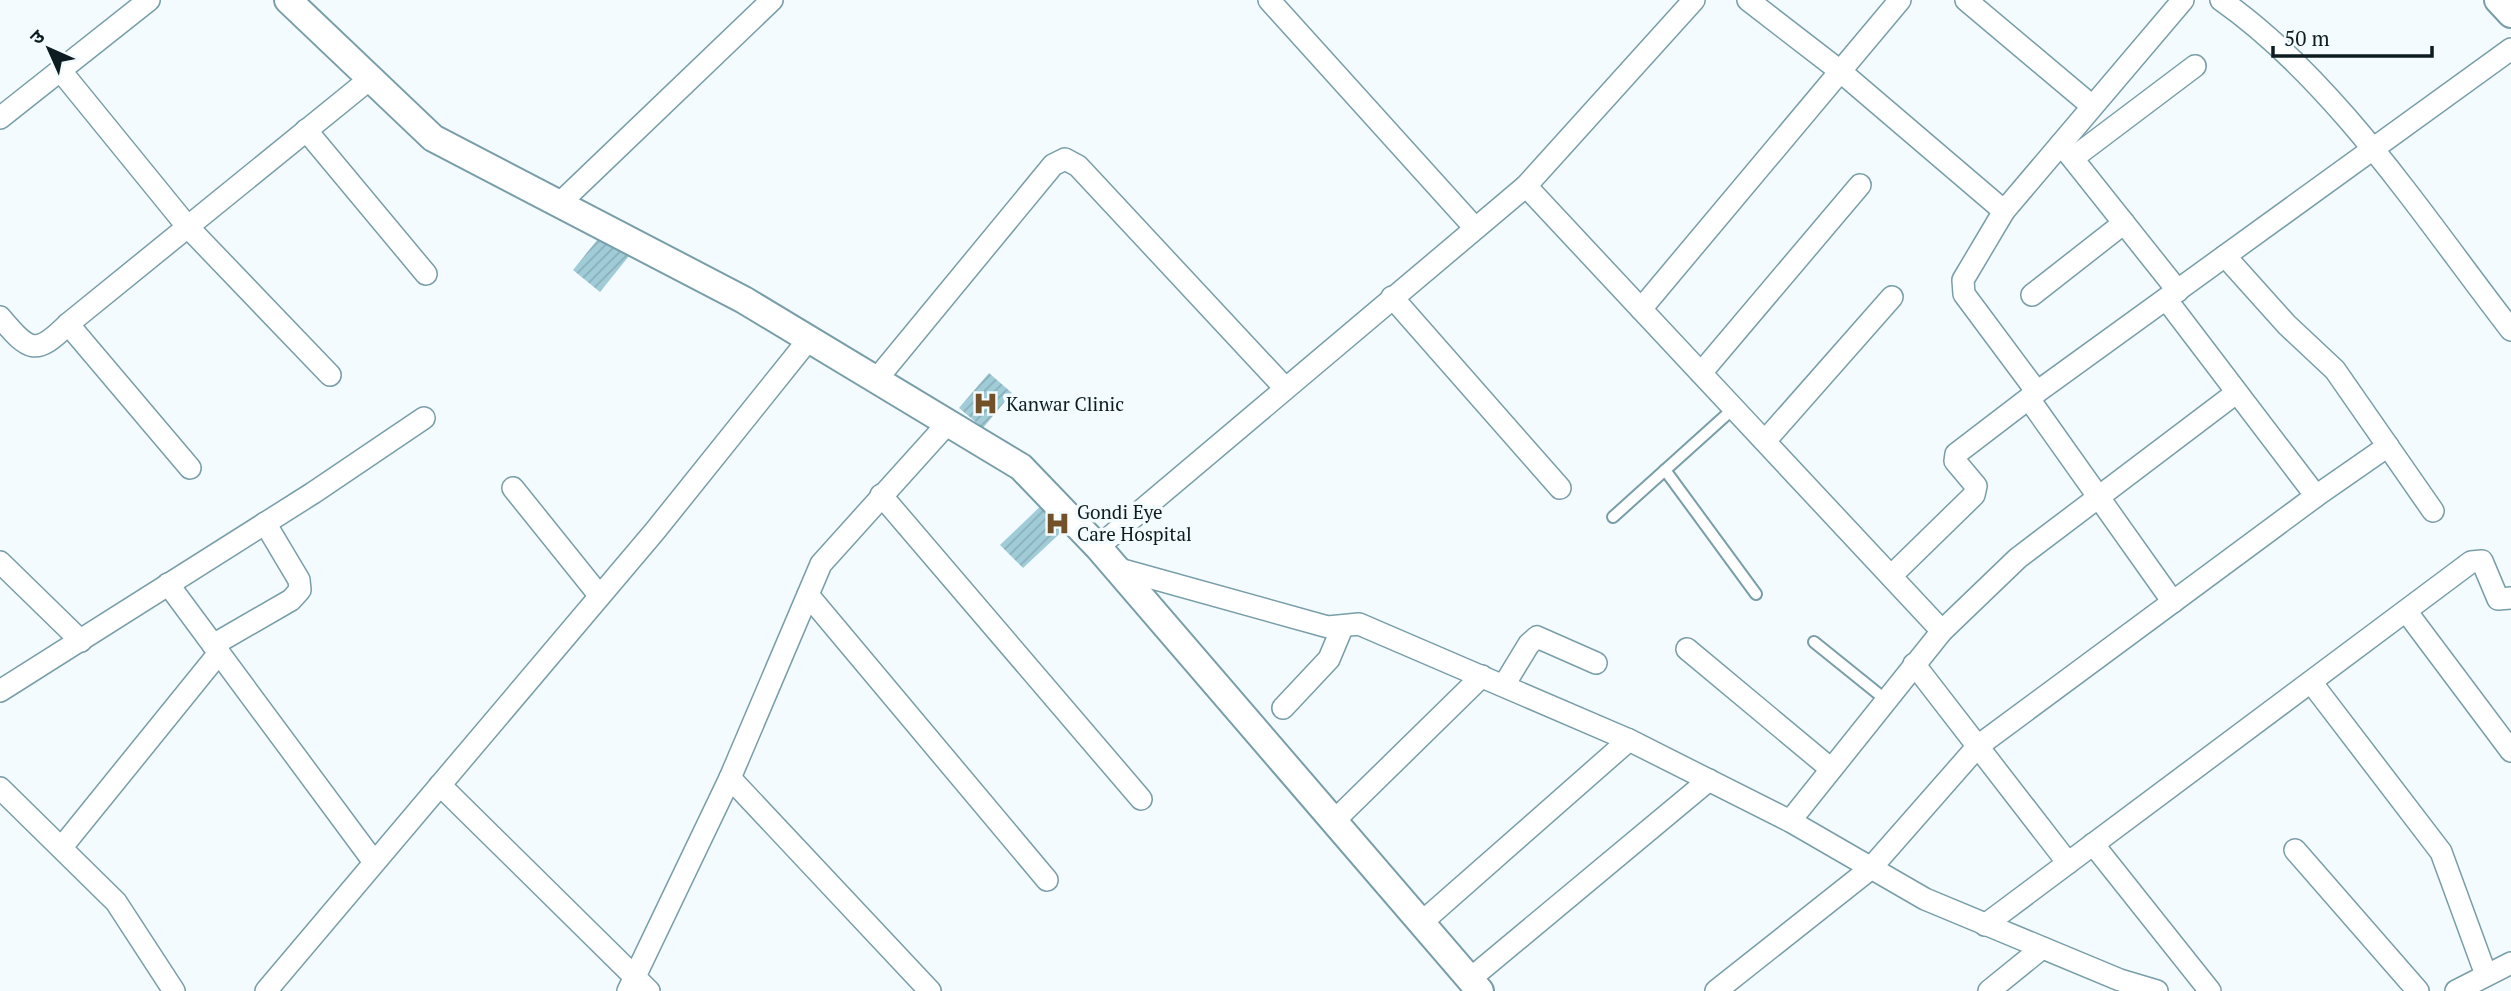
<svg xmlns="http://www.w3.org/2000/svg" width="2511" height="991" viewBox="0 0 2511 991" font-family="'PT Serif','Noto Sans Devanagari',serif">
	<style>
		.building { fill: url(#building-hatch) }
		.lines { fill: none; stroke-linecap: round; stroke-linejoin: round }
		.service-casing { stroke: #789ea9; stroke-width: 14 }
		.minor-casing { stroke: #789ea9; stroke-width: 24 }
		.tertiary-casing { stroke: #789ea9; stroke-width: 30 }
		.service { stroke: #fff; stroke-width: 10 }
		.minor { stroke: #fff; stroke-width: 21 }
		.tertiary { stroke: #fff; stroke-width: 26 }
		.labels { text-anchor: middle; stroke-width: 7; stroke-linejoin: round; paint-order: stroke }
		.poi-label { font-size: 19px; fill: #0c1c20; stroke: #f3fbfe; text-anchor: start }
	</style>
	<defs>
		<pattern id="building-hatch" width="6" height="6" patternUnits="userSpaceOnUse" patternTransform="scale(1.75)"><rect width="6" height="6" fill="#a0ccd8"/><path d="M-1 1l2-2M0 6l6-6M5 7l2-2" fill="none" stroke="#89afb9"/></pattern>
	</defs>
	<rect width="100%" height="100%" fill="#f3fbfe"/>
	<g class="building">
		<polygon points="602,234 629,256 600,292 573,270"/>
		<polygon points="989,373 1012,393 983,428 959,408"/>
		<polygon points="1047,500 1070,524 1023,568 1000,545"/>
	</g>
	<g class="lines">
		<defs>
			<g id="service">
				<polyline points="1665,470 1756,594"/>
				<polyline points="1613,517 1734,408"/>
				<polyline points="1814,642 1886,700"/>
			</g>
			<g id="minor">
				<polyline points="1269,0 1475,228"/>
				<polyline points="1748,0 1840,71 2004,211"/>
				<polyline points="1966,0 2092,106"/>
				<path d="M2221 0C2335 80 2425 219 2511 330"/>
				<polyline points="60,70 187,226 330,375"/>
				<polyline points="0,118 149,0"/>
				<polyline points="306,130 426,274"/>
				<polyline points="2061,144 2178,291"/>
				<polyline points="2073,158 2195,66"/>
				<polyline points="1526,186 1942,631"/>
				<polyline points="559,204 772,0"/>
				<polyline points="2225,256 2287,325 2335,370 2433,511"/>
				<polyline points="2032,295 2124,223"/>
				<polyline points="1392,297 1560,488"/>
				<polyline points="2166,299 2316,496"/>
				<polyline points="1641,309 1900,0"/>
				<path d="M0 317C29 351 35 357 68 324L371 78"/>
				<polyline points="68,324 190,468"/>
				<polyline points="1701,373 1860,185"/>
				<polyline points="876,380 1053,165 1065,159 1078,166 1285,388"/>
				<polyline points="2037,392 1964,294 1963,280 2004,211 2183,0"/>
				<polyline points="2029,399 2173,602"/>
				<polyline points="1765,441 1892,297"/>
				<polyline points="513,488 599,595"/>
				<polyline points="881,495 1141,799"/>
				<polyline points="1098,547 1526,186 1694,0"/>
				<polyline points="0,562 81,641"/>
				<polyline points="1116,568 1328,627 1359,624 1629,740"/>
				<polyline points="1891,576 1974,495 1976,486 1955,461 1956,454 2037,392 2511,49"/>
				<polyline points="168,584 374,862"/>
				<polyline points="808,595 1047,880"/>
				<polyline points="2406,611 2511,751"/>
				<polyline points="213,645 291,600 300,590 299,580 265,523"/>
				<polyline points="1687,649 1831,769"/>
				<polyline points="1914,664 2068,863"/>
				<polyline points="2311,682 2441,852 2486,975"/>
				<polyline points="1504,685 1529,644 1537,637 1596,663"/>
				<polyline points="0,691 313,493 424,418"/>
				<polyline points="1283,708 1329,659 1342,628"/>
				<polyline points="730,778 930,991"/>
				<polyline points="440,785 649,991"/>
				<polyline points="0,788 116,902 174,991"/>
				<polyline points="1790,821 1942,631 2018,558 2236,393"/>
				<polyline points="1333,822 1482,676"/>
				<polyline points="2093,844 2210,991"/>
				<polyline points="62,847 219,653"/>
				<polyline points="2295,850 2418,991"/>
				<polyline points="1421,923 1629,740 1790,821 1925,899 2120,980 2157,991"/>
				<polyline points="1985,925 2471,562 2482,561 2498,599 2511,598"/>
				<polyline points="1470,979 1709,780"/>
				<polyline points="266,991 655,531 809,339"/>
				<polyline points="628,991 730,778 821,564 948,423"/>
				<polyline points="1716,991 1870,869 1978,746 2316,496 2388,446"/>
				<polyline points="1989,991 2042,948"/>
				<polyline points="2456,991 2511,963"/>
			</g>
			<g id="tertiary">
				<polyline points="288,0 433,138 744,300 1021,467 1098,547 1480,991"/>
				<polyline points="2498,0 2511,14"/>
			</g>
		</defs>
		<use href="#service" class="service-casing"/>
		<use href="#minor" class="minor-casing"/>
		<use href="#tertiary" class="tertiary-casing"/>
		<use href="#service" class="service"/>
		<use href="#minor" class="minor"/>
		<use href="#tertiary" class="tertiary"/>
	</g>
	<defs>
		<symbol id="hospital-bare" viewBox="-9 -9 18 18"><path d="M-5-5h3v3.5h4V-5h3V5h-3V1.5h-4V5h-3Z" fill="#725028" stroke="#f3fbfe" stroke-width="2.5" paint-order="stroke"/></symbol>
	</defs>
	<g fill-rule="evenodd">
		<use href="#hospital-bare" x="968" y="386" width="35" height="35"/>
		<use href="#hospital-bare" x="1040" y="506" width="35" height="35"/>
	</g>
	<g class="labels">
		<g class="poi-label">
			<text x="1006" y="411">Kanwar Clinic</text>
			<text x="1077" y="519">Gondi Eye<tspan x="1077" dy="22">Care Hospital</tspan></text>
		</g>
	</g>
	<g transform="translate(49 49) rotate(315)" stroke="#f3fbfe" stroke-width="5" paint-order="stroke">
	<path d="M0-5L12 26L0 18L-12 26Z" fill="#0c1c20"/>
	<text y="-10" font-size="19" font-weight="bold" text-anchor="middle" fill="#0c1c20">उ</text>
	</g>
	<path d="M2273 46v10h159v-10" fill="none" stroke="#0c1c20" stroke-width="3.5"/>
	<text x="2284" y="46" font-size="21" fill="#0c1c20" stroke="#f3fbfe" stroke-width="5" paint-order="stroke">50 m</text>
</svg>
